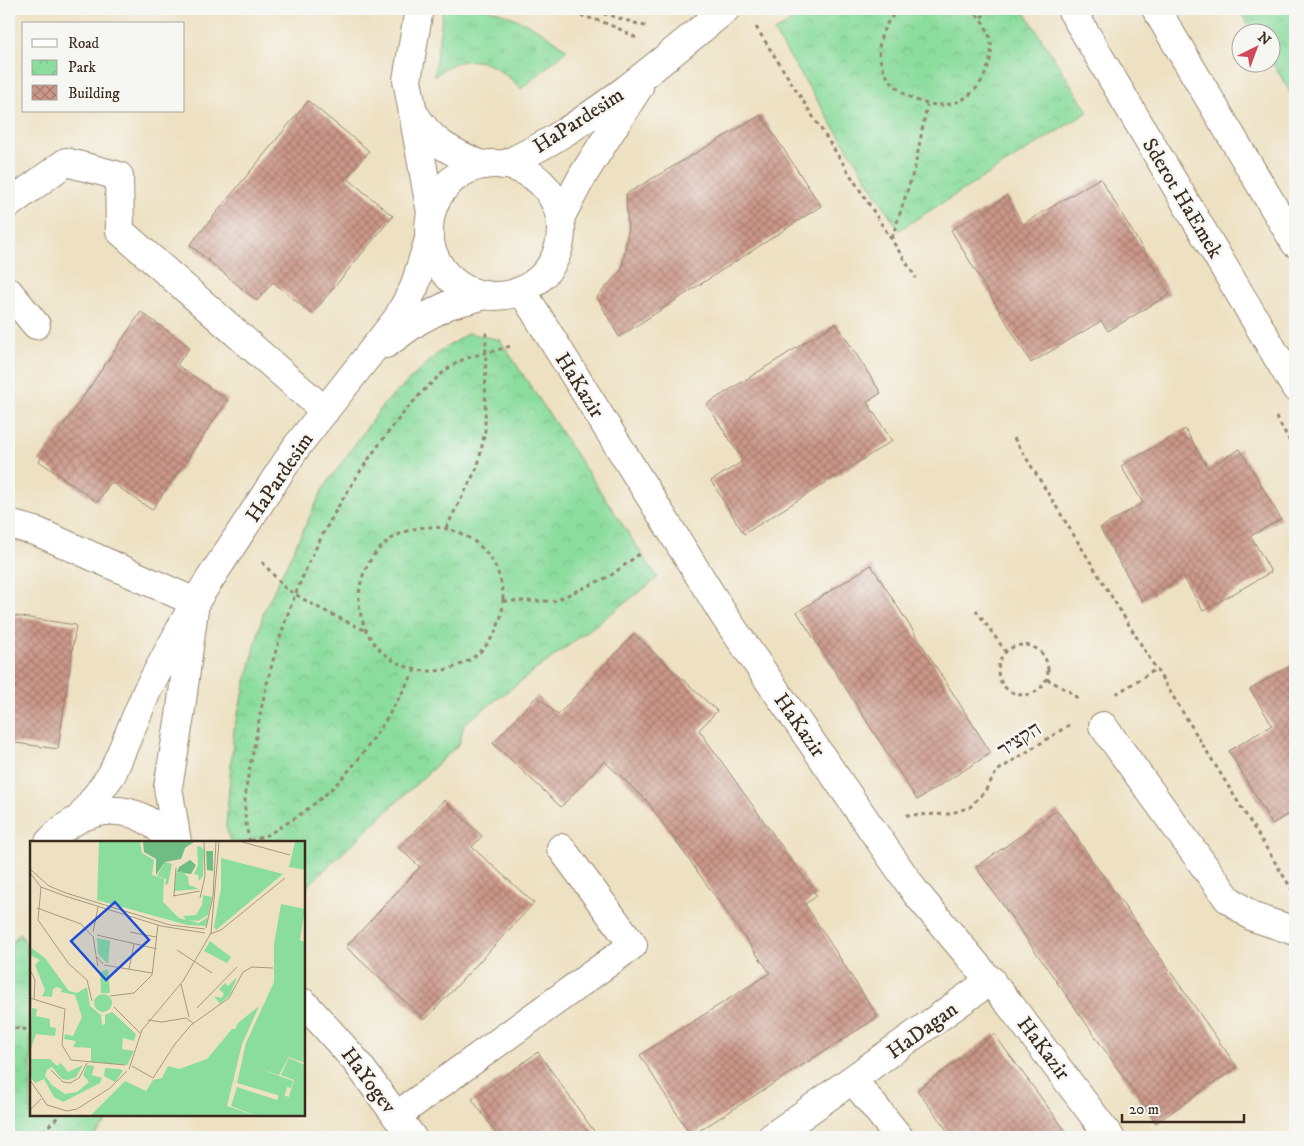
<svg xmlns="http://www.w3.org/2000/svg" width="1304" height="1146" viewBox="0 0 1304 1146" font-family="'IM FELL DW Pica','Frank Ruhl Libre',serif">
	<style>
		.grass { fill: url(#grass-tufts); stroke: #63845e }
		.park { fill: url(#park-crowns); stroke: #63845e }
		.building { fill: url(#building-cross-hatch) }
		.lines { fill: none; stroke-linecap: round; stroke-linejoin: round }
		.minor-casing { stroke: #948670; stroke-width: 30 }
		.path { stroke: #948670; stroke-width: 3; stroke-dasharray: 4 4; stroke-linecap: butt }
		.minor { stroke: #fff; stroke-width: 28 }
		.labels { text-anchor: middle; stroke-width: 5; stroke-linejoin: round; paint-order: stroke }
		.street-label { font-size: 21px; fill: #3b2a1e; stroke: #f6f6f2 }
		.inset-road { fill: none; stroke: #a69880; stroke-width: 1 }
		.view { fill: #1d4ed8; fill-opacity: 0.15; stroke: #1d4ed8; stroke-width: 2.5 }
		.inset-edge { fill: none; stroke: #3b2a1e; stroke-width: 2.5 }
	</style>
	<defs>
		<pattern id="grass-tufts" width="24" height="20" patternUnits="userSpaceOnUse" patternTransform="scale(1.25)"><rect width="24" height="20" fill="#8bdd9e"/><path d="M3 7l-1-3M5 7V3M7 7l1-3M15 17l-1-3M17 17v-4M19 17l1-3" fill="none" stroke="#79be88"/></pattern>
		<pattern id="park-crowns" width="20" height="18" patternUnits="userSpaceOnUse" patternTransform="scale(1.25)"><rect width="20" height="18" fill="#8bdd9e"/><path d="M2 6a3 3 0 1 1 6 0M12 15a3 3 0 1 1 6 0" fill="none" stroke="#79be88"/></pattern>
		<pattern id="building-cross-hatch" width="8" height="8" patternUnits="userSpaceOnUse" patternTransform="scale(1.25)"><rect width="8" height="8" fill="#cb9789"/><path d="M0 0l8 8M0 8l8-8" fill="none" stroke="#a67b6f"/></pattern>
	</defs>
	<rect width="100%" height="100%" fill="#f6f6f2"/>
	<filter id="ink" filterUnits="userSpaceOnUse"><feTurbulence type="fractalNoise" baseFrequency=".02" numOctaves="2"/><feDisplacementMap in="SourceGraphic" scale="10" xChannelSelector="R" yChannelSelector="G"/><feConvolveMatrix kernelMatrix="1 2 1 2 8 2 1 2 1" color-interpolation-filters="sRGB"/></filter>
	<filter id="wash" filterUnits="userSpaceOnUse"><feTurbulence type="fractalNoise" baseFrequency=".0096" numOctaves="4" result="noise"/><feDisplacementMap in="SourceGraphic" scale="20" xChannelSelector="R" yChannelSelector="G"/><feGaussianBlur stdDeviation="1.12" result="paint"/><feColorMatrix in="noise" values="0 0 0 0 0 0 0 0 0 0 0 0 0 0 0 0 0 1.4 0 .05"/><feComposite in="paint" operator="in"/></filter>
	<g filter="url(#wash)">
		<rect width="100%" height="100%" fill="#eee1c2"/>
		<g class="grass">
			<path d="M443 9C457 9 473 6 487 9 516 16 544 31 567 50L521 89C495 62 466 47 434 77Z"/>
			<polygon points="1238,9 1295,9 1295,100 1272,62 1272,32 1253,32"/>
		</g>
		<g class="park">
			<polygon points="811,9 1023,9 1088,112 899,230 774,32"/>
			<polygon points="468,333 500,340 658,578 464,724 459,744 304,889 304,842 230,842 226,826 234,729 264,611 323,489 383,405 439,352"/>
			<polygon points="20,933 31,952 31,1115 113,1115 93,1137 9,1137 9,947"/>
		</g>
		<g id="blocks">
			<g class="building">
				<polygon points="308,101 369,151 347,178 393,216 312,314 273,282 257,301 190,245"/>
				<polygon points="761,115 821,206 619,337 597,297 622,269 628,233 626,194"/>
				<polygon points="1100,178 1170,294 1108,331 1101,321 1031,363 951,230 1007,196 1023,224"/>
				<polygon points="141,312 190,347 177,365 228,400 152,510 111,482 97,502 39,461"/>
				<polygon points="836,323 881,393 867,402 892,441 744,534 711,481 743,461 707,404"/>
				<polygon points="1185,429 1208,468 1240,449 1281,519 1251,536 1271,572 1203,611 1183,576 1142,601 1100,528 1143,503 1121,466"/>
				<polygon points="871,565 991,753 917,800 797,612"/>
				<polygon points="9,615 76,625 58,749 9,742"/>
				<polygon points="634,634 717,711 699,730 817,896 805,904 878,1017 691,1136 640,1055 770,973 647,801 604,761 561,807 493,743 537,696 558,715"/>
				<polygon points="1295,663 1295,810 1272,824 1229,751 1272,725 1250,689"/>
				<polygon points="444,800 482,836 472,847 534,903 425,1020 346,947 420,867 399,848"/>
				<polygon points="1057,810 1237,1067 1156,1123 976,867"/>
				<polygon points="994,1034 1070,1137 952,1137 917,1090"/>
				<polygon points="538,1052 598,1137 499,1137 472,1099"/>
			</g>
		</g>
	</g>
	<g filter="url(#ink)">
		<use href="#blocks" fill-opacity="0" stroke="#948670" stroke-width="1"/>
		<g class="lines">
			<defs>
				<g id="minor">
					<polyline points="419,9 407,80 431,213"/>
					<polyline points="1071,9 1295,387"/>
					<polyline points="1156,9 1295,243"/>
					<path d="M415 115C434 145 451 151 481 165"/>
					<circle cx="495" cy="230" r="66"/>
					<path d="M504 165C520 157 537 149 552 140 614 103 670 54 726 9"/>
					<polyline points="9,204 66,162 119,176 120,231 325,411"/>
					<polyline points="560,218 583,175 639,87"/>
					<polyline points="522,291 725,617 873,831 916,893 1011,1006 1110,1137"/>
					<polyline points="9,292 36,325"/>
					<polyline points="386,344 418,321 448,305 486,295"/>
					<polyline points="9,524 38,532 195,602 297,446 397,319 414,288 430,236"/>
					<polyline points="1103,726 1228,899 1253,917 1295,931"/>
					<polyline points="80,818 112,774 147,691 195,602 180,716 168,787 177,842"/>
					<path d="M49 842C85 803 137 798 171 842"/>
					<polyline points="304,1003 355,1060 412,1137"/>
					<polyline points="853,1080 899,1137"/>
					<polyline points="396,1116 633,945 561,848"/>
					<polyline points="772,1137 991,980"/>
				</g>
			</defs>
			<use href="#minor" class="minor-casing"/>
			<g class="path">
				<path d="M549 9C581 15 608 21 636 38"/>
				<polyline points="588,9 648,27"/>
				<path d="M899 9C829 77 965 157 990 60 995 40 986 22 971 9"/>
				<polyline points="981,17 995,9"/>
				<polyline points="756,27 916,278"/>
				<polyline points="892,238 915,167 927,105"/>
				<polyline points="1276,417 1295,450"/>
				<polyline points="1014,438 1294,893"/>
				<circle cx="431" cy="599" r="72"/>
				<polyline points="446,528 478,466 485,431 486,331"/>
				<polyline points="262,562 285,588 315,606 366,631"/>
				<polyline points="504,601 554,601 610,576 642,552"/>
				<polyline points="976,610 1006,652"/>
				<circle cx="1023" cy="670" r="25"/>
				<polyline points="1047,679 1072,693 1080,701"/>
				<polyline points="1116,694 1156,669"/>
				<polyline points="906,815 949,814 970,807 985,791 997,771 1069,725"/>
				<path d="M242 842C260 840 271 833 287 823 350 784 379 733 415 670"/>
				<path d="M250 842C239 804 248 779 255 742 273 635 308 546 370 457 394 424 417 393 450 367 468 354 489 354 510 346"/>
				<polyline points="9,1034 15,1028 31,1030"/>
				<polyline points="37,1137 60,1115"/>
			</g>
			<use href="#minor" class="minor"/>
		</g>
	</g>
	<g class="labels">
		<g class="street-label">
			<text transform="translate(578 120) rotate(-33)" y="7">HaPardesim</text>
			<text transform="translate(1183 198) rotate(59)" y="7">Sderot HaEmek</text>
			<text transform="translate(580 385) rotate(58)" y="7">HaKazir</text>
			<text transform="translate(279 477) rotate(-56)" y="7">HaPardesim</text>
			<text transform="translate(800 725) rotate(55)" y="7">HaKazir</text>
			<text transform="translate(1019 739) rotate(-33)" y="7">הקציר</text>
			<text transform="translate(922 1030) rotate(-36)" y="7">HaDagan</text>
			<text transform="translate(1044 1048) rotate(53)" y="7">HaKazir</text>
			<text transform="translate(369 1080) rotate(53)" y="7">HaYogev</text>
		</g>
	</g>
	<g transform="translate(30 841)">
		<rect width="275" height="275" fill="#eee1c2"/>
		<path d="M69 1H110L112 12 124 19 122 34 134 38 133 61 149 77 156 79 153 75 166 74 172 64 173 54 182 56 178 74 168 80 158 79 169 82 178 76 176 85 157 84 67 59ZM265 1H275V29L259 26ZM191 17 253 33 186 89 184 86 191 47ZM135 21 142 23 138 43 135 44 136 38 127 35ZM251 63 275 68 270 99 275 101V222L259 216 249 234 228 227 263 240 261 247 257 246 254 256 207 242 216 202 244 141V103ZM180 100 201 116 197 122 174 110ZM0 106 15 117 39 150 47 152 57 146 60 165 71 174 72 184 75 183V174L82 171 106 193 104 200 93 197 92 208 104 210 97 224 61 221V207L43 206 46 200 34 198 35 193 43 195 52 176 45 154 31 151 32 148 27 146 23 148 22 156 12 155 15 149 5 124 10 119 0 114ZM207 136 200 154 190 163 184 155 191 157 194 153 189 148 195 142 198 145ZM229 165 212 203 197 265 223 274H61L95 240 116 250 123 239 132 237 138 225 149 228 177 218 202 188H205L208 182ZM2 167 7 168 6 175 20 178V186L26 187 25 195 6 193 0 210ZM0 218H20L27 225 31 222 38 231 53 224 46 236 38 239 32 238 22 226 17 229 15 235 22 244 35 253 47 251 59 241 53 234 57 224 64 225 62 234 72 237 70 242 33 261 24 256 14 238 5 242 0 235ZM75 227 90 228 93 230 85 241 74 235Z" fill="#8bdd9e"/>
		<path d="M113 1H164L155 7 151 18 135 21 126 34V18L114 11ZM176 10H183V30L177 29ZM160 19 166 24 161 33 147 31 149 26Z" fill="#70bc85"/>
		<path d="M259 217 275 224V274H224L201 265 207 246 247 259 249 253 259 256 264 239 251 234Z" fill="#8bdd9e"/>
		<path d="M170 5 174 9 173 35 169 40 168 34 164 33 168 24 167 6ZM151 30 158 36 159 44 169 48 144 50 146 32ZM67 97 80 100 78 123 68 113ZM78 128 80 152H71L70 131ZM64 162a9 9 0 1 1 18 0a9 9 0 1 1-18 0Z" fill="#8bdd9e"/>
		<path class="inset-road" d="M212 1 260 14M0 28 19 45 36 52 140 84 175 88M0 32 11 46 35 55 131 85 175 92M11 46 8 79 39 123 57 139 62 160M143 55 170 50M144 55 146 27M170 57 175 35 174 1M7 67 51 83 62 95M176 87 183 55 186 1M63 91 68 66M100 91 126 96M180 93 191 89 255 37M67 94 127 108M63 95 66 114M147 109 182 132M74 124 122 132M68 125 66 115 73 123M99 128 104 103M0 129 5 139 4 158M151 143 159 176M80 155 104 152 122 134 128 84M0 157 35 168 32 204 41 219 95 224M84 166 110 192M167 167 207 126M118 179 132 181 156 177 163 182M102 225 123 237 145 203 161 184 199 157 213 131 222 126 243 127M99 228 112 189 153 140 181 92 189 1M21 229 33 241 40 242 49 237 57 222M0 239 17 264 37 270 47 268 80 247 97 230M0 269 11 258"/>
		<path class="view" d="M85 61 119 99 76 139 41 100Z"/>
		<rect width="275" height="275" class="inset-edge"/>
	</g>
	<rect width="1304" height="1146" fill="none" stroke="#f6f6f2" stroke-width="30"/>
	<rect x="22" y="22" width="162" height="90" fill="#f6f6f2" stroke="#aba49d"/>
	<rect x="32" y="39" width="25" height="8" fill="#ffffff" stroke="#aba49d"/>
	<text x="68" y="48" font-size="15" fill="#3b2a1e">Road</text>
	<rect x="32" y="60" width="25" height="15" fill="url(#park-crowns)" stroke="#aba49d"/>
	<text x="68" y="72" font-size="15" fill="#3b2a1e">Park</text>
	<rect x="32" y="85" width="25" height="15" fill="url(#building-cross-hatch)" stroke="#aba49d"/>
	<text x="68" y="98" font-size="15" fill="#3b2a1e">Building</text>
	<g transform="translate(1256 48) rotate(42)"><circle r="24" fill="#f6f6f2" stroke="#aba49d"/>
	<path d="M0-4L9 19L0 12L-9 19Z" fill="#d1495b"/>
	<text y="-8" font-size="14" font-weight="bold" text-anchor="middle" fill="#3b2a1e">N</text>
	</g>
	<path d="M1122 1114v8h122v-8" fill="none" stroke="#3b2a1e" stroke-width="2.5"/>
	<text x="1129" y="1114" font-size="15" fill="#3b2a1e" stroke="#f6f6f2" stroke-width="4" paint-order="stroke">20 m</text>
</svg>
